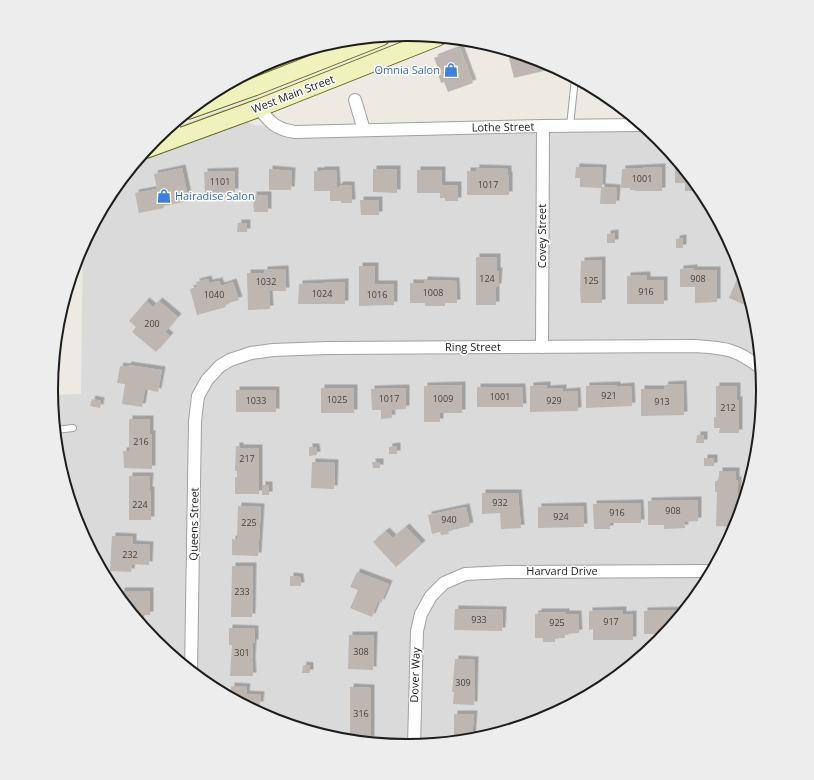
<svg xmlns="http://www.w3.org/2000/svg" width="814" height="780" viewBox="0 0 814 780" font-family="'Open Sans',sans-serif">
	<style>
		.residential { fill: #dbdada }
		.commercial { fill: #ecd6d4 }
		.building { fill: #bdb6b1; filter: url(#shadow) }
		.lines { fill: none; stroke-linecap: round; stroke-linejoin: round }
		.lane-casing { stroke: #a1a1a1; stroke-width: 8 }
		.street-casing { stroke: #a1a1a1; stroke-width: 14 }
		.secondary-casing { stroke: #5e6810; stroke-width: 19 }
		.lane { stroke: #fff; stroke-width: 6 }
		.street { stroke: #fff; stroke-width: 12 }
		.secondary { stroke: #eff2bc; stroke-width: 17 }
		.labels { text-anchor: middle; stroke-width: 3; stroke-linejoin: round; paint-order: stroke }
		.number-label { font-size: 9px; fill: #454342 }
		.shop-label { font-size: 11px; fill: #366cbe; stroke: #fff; text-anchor: end }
		.street-label { font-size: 11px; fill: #1d1d1d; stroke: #fff }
		.rim { fill: none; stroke: #1d1d1d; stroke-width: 2 }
	</style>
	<defs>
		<filter id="shadow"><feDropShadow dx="3.5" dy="-3.5" stdDeviation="0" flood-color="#0004"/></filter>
	</defs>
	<rect width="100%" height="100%" fill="#edeae4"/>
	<polygon class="residential" points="224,109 253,125 307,128 643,125 659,138 703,192 736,254 756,321 763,390 756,460 736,526 703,588 659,642 605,686 543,719 476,739 407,746 337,739 271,719 209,686 155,642 111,588 78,526 58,459 51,395 81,394 83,245 111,192 155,138 162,133"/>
	<polygon class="commercial" points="339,41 236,80 271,61"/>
	<g class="building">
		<polygon points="460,48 473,83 448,92 444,82 441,83 438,74 440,73 434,58"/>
		<polygon points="523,55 543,61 551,65 552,69 514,78 509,58"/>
		<polygon points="675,163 679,163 702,191 685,191 685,183 675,183"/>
		<polygon points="576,167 603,168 602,187 617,188 616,204 600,204 601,188 580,187 580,178 575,178"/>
		<polygon points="662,167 662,191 635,191 635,190 630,190 630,188 621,188 622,169"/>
		<polygon points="182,168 189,201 163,206 164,208 139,213 135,193 157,189 154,174"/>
		<polygon points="476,168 508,169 508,175 509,175 509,195 467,195 467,171 476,171"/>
		<polygon points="269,169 292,171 291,190 269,190"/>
		<polygon points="373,169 397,169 397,193 373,192"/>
		<polygon points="321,170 336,170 337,187 339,187 339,185 351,185 352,203 341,203 341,201 330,201 330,191 314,191 314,171 321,171"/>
		<polygon points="417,170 442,170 442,185 458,185 458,201 445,201 445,198 440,198 440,193 417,193"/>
		<polygon points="235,171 235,192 205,193 204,172"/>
		<polygon points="253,195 268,195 268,212 254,212"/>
		<polygon points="360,200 379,200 379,215 361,215"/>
		<polygon points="238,223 247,223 247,232 237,232"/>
		<polygon points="615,233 615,243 607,243 607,234"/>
		<polygon points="683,238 683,248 676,248 676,239"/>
		<polygon points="476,257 497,257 497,271 499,271 498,287 496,287 496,305 476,305"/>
		<polygon points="602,260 602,303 581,303 580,290 581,261"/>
		<polygon points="359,266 375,266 375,284 394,284 394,305 359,306"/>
		<polygon points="694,268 694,270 717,270 717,302 695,303 695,287 680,287 680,269"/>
		<polygon points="285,269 286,291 269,291 270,309 248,310 247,273 264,273 264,270"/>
		<polygon points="647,275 647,280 664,280 664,304 627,304 627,276"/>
		<polygon points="208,279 209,283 219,281 221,286 233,282 239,300 225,304 226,307 197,315 190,289 197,287 196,282"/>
		<polygon points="737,279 745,282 752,308 729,298"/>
		<polygon points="424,280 456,281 457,303 445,303 445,306 425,306 425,303 410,303 410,283 424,283"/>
		<polygon points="345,282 345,304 298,304 299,284"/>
		<polygon points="146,301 153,307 159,301 178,317 165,332 170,336 156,352 132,332 136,327 129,321"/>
		<polygon points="128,365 162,370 158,392 145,389 142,407 122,404 125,384 117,383 120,366 127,367"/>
		<polygon points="683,384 684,415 641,416 641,389 664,389 665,385"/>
		<polygon points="462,385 462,413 440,413 440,422 424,422 424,386"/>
		<polygon points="547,385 547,389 563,388 563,392 577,391 578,411 530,412 530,386"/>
		<polygon points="617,385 617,387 631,386 632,406 586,408 586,386"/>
		<polygon points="716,386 737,386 737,400 739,400 739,433 719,433 720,428 714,428 714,417 716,417"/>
		<polygon points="477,387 522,387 523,407 477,407"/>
		<rect x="321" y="388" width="33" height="25"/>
		<polygon points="406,388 406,409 391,410 392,418 381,419 381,410 372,410 371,389"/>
		<rect x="236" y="390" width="40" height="22"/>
		<polygon points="92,399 101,401 100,408 90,406"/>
		<polygon points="129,419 150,419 150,434 152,434 152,469 124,468 123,451 129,451"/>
		<polygon points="697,435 704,435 704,443 696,443"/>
		<polygon points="236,446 240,446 240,448 259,448 259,494 235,494 235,477 237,477 237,471 235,471"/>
		<polygon points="397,446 397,454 389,454 389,447"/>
		<polygon points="309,447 316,447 317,455 309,456"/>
		<rect x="704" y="458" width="10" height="8"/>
		<polygon points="312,462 335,463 334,489 311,488"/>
		<polygon points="372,462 380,462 380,468 373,468"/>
		<polygon points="719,471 736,471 736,480 738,480 738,521 736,527 716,526 717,492 715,492 715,481 719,480"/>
		<polygon points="129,476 150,476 149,490 151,490 151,520 129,520"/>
		<rect x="262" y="485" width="7" height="10"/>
		<polygon points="482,493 518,493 521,528 501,529 500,513 482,514"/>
		<polygon points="698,500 698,521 684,522 685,528 664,529 664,525 648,525 648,501"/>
		<polygon points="640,503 641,523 610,523 610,529 594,529 593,504"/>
		<polygon points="238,506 261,507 258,556 232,555 232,539 237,540"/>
		<polygon points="583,506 584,527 538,528 538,507"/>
		<polygon points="466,507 470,526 448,531 449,534 441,535 440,532 432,534 428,515"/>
		<polygon points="406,527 422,544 396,567 373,542 386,531 393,538"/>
		<polygon points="112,536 133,537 133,544 150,545 149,565 132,564 131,572 110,571"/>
		<polygon points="232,566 253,566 252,617 231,617"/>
		<polygon points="357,572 389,584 381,603 378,601 372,617 350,608 358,590 350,587"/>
		<polygon points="290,576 300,577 301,586 290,586"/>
		<polygon points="121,591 150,591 150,615 141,615 140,624 121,600"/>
		<polygon points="455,609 503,610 502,631 454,630"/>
		<polygon points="623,610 623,615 633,614 633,640 593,640 593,629 589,630 589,611"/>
		<polygon points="685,610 665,634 644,634 644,611"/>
		<polygon points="538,612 566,612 566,614 578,614 579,633 565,634 565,638 555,638 555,642 543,642 543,638 535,638 535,614 538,614"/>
		<polygon points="229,628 255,629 255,643 253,643 252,660 253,676 230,676 232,645 229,645"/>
		<polygon points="349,635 374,635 373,670 348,669"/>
		<polygon points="455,659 475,660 474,705 453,704 454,692 452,692"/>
		<polygon points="303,665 310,666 310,673 302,673"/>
		<polygon points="231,686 247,687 246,694 261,695 260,705 249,705 249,707 231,697"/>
		<polygon points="350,687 371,688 371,740 350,739"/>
		<polygon points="454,714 474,714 472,740 454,741"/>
	</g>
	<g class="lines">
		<defs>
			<g id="lane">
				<polyline points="175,122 180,136"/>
				<polyline points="570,126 575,78"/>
				<polyline points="53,369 56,368 57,333"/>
				<polyline points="55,430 73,428"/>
			</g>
			<g id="street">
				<polyline points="355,100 364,130"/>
				<path d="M259 108C270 123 276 129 295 132L543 126 643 125"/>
				<polyline points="542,347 543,126"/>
				<path d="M191 671 195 421 198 396 207 380 220 366 230 360 251 353 273 350 327 348 695 346C726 348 736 349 761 368"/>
				<polyline points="414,745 417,631 421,614 431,596 444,583 465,574 507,572 712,571"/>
			</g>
			<g id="secondary">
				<polyline points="189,110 254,87 381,37"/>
				<polyline points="147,149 259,108 438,37"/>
			</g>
		</defs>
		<use href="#lane" class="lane-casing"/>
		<use href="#street" class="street-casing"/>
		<use href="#secondary" class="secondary-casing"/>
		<use href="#lane" class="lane"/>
		<use href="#street" class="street"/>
		<use href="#secondary" class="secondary"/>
	</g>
	<defs>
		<symbol id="shop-bare" viewBox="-9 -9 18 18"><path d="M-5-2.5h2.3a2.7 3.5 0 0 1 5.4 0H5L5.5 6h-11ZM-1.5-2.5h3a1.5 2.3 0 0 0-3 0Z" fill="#3f7fe0" stroke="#fff" stroke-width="2.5" paint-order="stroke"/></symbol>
	</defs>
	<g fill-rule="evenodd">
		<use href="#shop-bare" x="441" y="60" width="20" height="20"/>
		<use href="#shop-bare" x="154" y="186" width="20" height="20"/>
	</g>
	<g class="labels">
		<g class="number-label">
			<text x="642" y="182">1001</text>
			<text x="220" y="185">1101</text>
			<text x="488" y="188">1017</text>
			<text x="487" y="282">124</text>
			<text x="698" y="282">908</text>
			<text x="591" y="284">125</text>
			<text x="266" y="285">1032</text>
			<text x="646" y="295">916</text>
			<text x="433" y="296">1008</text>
			<text x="322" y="297">1024</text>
			<text x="214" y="298">1040</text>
			<text x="377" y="298">1016</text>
			<text x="152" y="327">200</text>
			<text x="609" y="399">921</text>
			<text x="500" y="400">1001</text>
			<text x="389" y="402">1017</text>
			<text x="443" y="402">1009</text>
			<text x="337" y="403">1025</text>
			<text x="256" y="404">1033</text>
			<text x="554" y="404">929</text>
			<text x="662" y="405">913</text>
			<text x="728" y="411">212</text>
			<text x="141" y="445">216</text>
			<text x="247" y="462">217</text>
			<text x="500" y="506">932</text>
			<text x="140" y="508">224</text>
			<text x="673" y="514">908</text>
			<text x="617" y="516">916</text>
			<text x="561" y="520">924</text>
			<text x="449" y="523">940</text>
			<text x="249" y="526">225</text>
			<text x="130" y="558">232</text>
			<text x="242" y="595">233</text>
			<text x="479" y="623">933</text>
			<text x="611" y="625">917</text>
			<text x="557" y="626">925</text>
			<text x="361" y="655">308</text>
			<text x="242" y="656">301</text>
			<text x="463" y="686">309</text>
			<text x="361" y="717">316</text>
		</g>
		<g class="shop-label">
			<text x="440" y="74">Omnia Salon</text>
			<text x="175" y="200" text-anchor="start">Hairadise Salon</text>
		</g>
		<g class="street-label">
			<text transform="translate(293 94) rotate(-21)" y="4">West Main Street</text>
			<text transform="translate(503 127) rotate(-1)" y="4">Lothe Street</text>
			<text transform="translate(542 236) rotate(-90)" y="4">Covey Street</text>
			<text x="473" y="351">Ring Street</text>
			<text transform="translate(194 524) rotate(-89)" y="4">Queens Street</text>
			<text x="562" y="575">Harvard Drive</text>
			<text transform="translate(415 675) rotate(-88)" y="4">Dover Way</text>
		</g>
	</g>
	<path d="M0 0H814V780H0ZM58 390a349 349 0 1 1 698 0a349 349 0 1 1-698 0Z" fill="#ededed" fill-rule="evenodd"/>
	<path class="rim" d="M58 390a349 349 0 1 1 698 0a349 349 0 1 1-698 0Z"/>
</svg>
